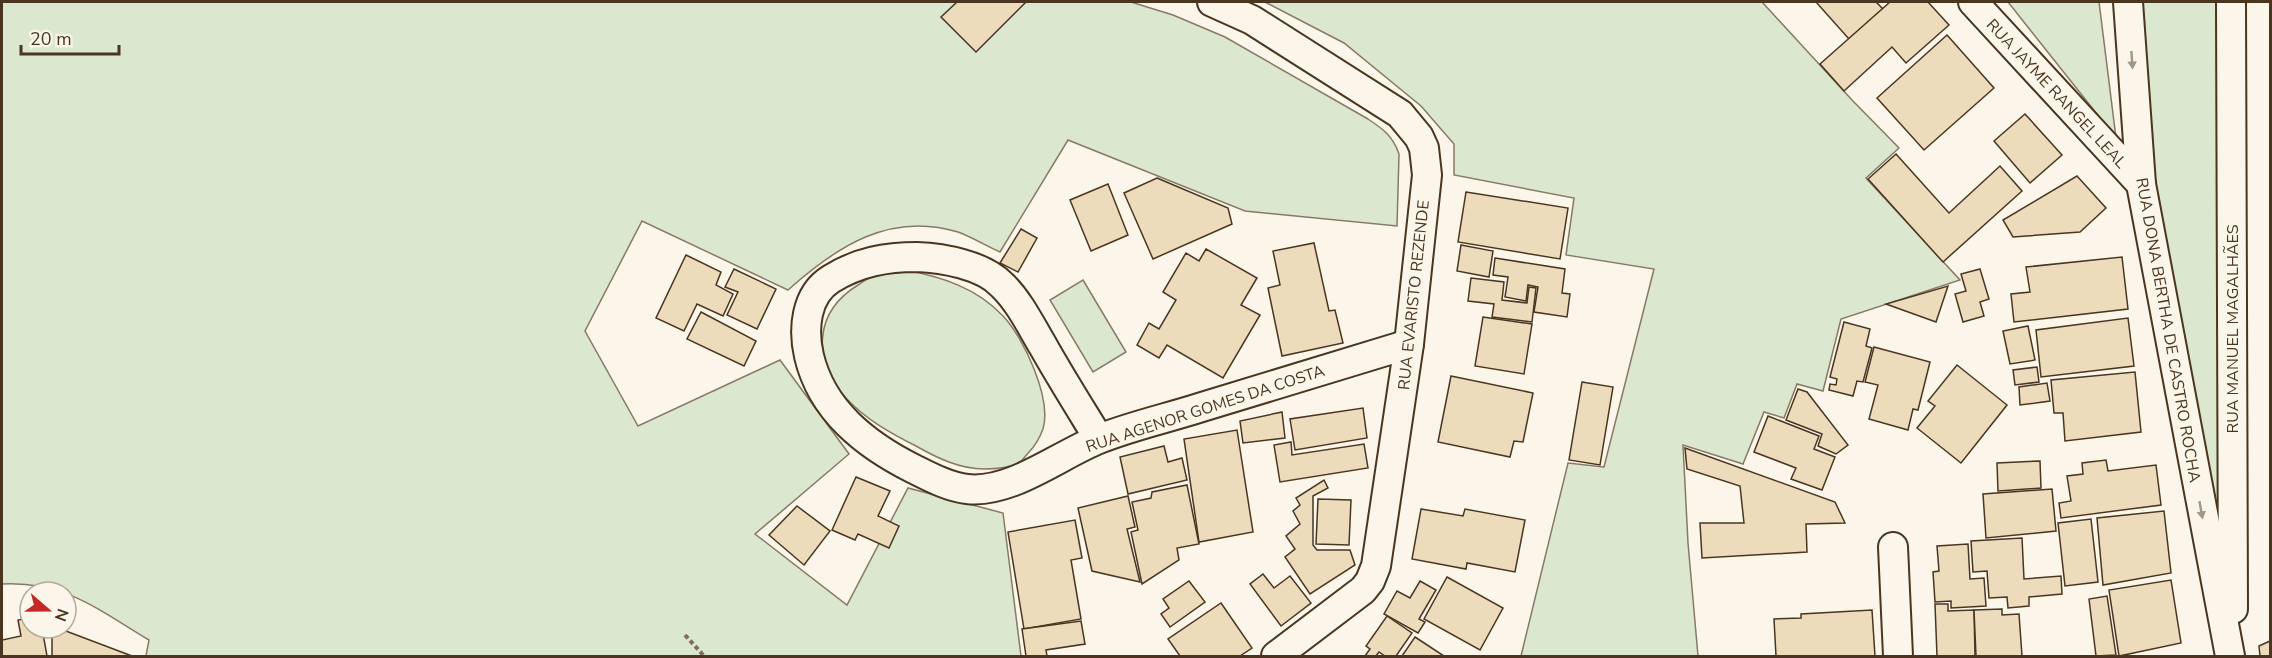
<svg xmlns="http://www.w3.org/2000/svg" width="2272" height="658" viewBox="0 0 2272 658" font-family="'Nunito Sans',sans-serif">
	<style>
		.green { fill: #dce7d0; stroke: #887966; stroke-width: 1.5 }
		.building { fill: #ecdcbc; stroke: #4a3520; stroke-width: 1.5 }
		.lines { fill: none; stroke-linecap: round; stroke-linejoin: round }
		.minor-casing { stroke: #4a3520; stroke-width: 32 }
		.path { stroke: #7f6f5c; stroke-width: 4; stroke-dasharray: 4.5 3; stroke-linecap: butt }
		.minor { stroke: #fbf6e9; stroke-width: 28 }
		.oneway { fill: #a29684 }
		.labels { text-anchor: middle; stroke-width: 4.5; stroke-linejoin: round; paint-order: stroke }
		.street-label { font-size: 16px; fill: #4a3520; stroke: #fbf6e9 }
	</style>
	<rect width="100%" height="100%" fill="#fbf6e9"/>
	<g class="green">
		<path d="M2 2H1131L1173 15 1225 37 1368 119C1383 129 1393 136 1399 154L1397 226 1245 211 1068 140 1000 252C986 246 972 237 958 232 890 211 836 247 788 290L642 221 585 331 638 426 780 360 849 454 755 534 847 605 908 488 1003 513 1021 656H146L149 640C97 609 65 581 2 584Z"/>
		<polygon points="1265,2 1762,2 1852,100 1899,148 1866,178 1960,280 1841,319 1823,391 1797,384 1784,418 1764,412 1743,464 1683,445 1688,543 1698,656 1521,656 1568,463 1604,467 1654,269 1566,255 1574,198 1454,175 1454,144 1421,106 1344,43"/>
		<polygon points="2008,2 2099,2 2116,138"/>
		<polygon points="2129,2 2228,2 2221,541 2147,200"/>
		<path d="M906 270C942 277 977 288 1003 316 1024 338 1052 399 1043 429 1040 437 1035 446 1029 452 1026 455 1023 460 1020 462 1010 468 995 469 984 469 960 469 937 458 916 446 890 433 865 419 845 397 812 359 814 312 858 285 863 282 869 277 874 275 883 272 896 272 906 270Z"/>
		<polygon points="1083,280 1126,352 1093,372 1050,300"/>
	</g>
	<g class="building">
		<polygon points="957,2 1026,2 976,52 941,17"/>
		<polygon points="1816,2 1876,2 1883,9 1849,39"/>
		<polygon points="1890,2 1928,2 1949,25 1906,63 1892,47 1844,91 1820,64"/>
		<polygon points="1947,35 1994,88 1924,150 1877,98"/>
		<polygon points="2025,114 2062,155 2030,183 1994,141"/>
		<polygon points="1896,154 1949,213 2000,166 2022,191 1943,262 1868,179"/>
		<polygon points="2077,176 2106,208 2080,232 2013,237 2003,220"/>
		<polygon points="1157,178 1228,208 1232,224 1153,259 1124,193"/>
		<polygon points="1108,184 1128,235 1091,251 1070,200"/>
		<polygon points="1466,192 1568,208 1560,259 1458,242"/>
		<polygon points="1021,229 1037,238 1018,272 1000,263"/>
		<polygon points="1314,243 1329,311 1335,310 1343,343 1282,356 1268,288 1280,285 1273,251"/>
		<polygon points="1461,245 1493,251 1489,277 1457,271"/>
		<polygon points="1206,249 1257,278 1241,305 1260,315 1223,378 1167,345 1159,358 1137,345 1149,323 1159,329 1176,300 1163,292 1186,253 1199,261"/>
		<polygon points="686,255 721,272 716,285 733,294 723,316 697,304 684,331 656,318"/>
		<polygon points="2122,257 2128,309 2014,322 2011,294 2030,292 2026,267"/>
		<polygon points="1495,258 1565,269 1562,293 1570,294 1567,317 1534,312 1538,287 1528,285 1526,301 1505,297 1508,277 1493,275"/>
		<polygon points="734,269 776,289 757,329 727,315 738,292 725,287"/>
		<polygon points="1980,269 1989,299 1980,302 1984,316 1963,322 1955,294 1966,291 1961,274"/>
		<polygon points="1471,278 1504,282 1502,300 1527,303 1529,287 1536,288 1532,322 1492,317 1494,304 1468,301"/>
		<polygon points="1948,286 1936,322 1886,304"/>
		<polygon points="701,312 756,341 744,366 687,339"/>
		<polygon points="1483,317 1532,324 1524,374 1475,366"/>
		<polygon points="2128,318 2134,366 2041,377 2036,330"/>
		<polygon points="1844,322 1870,329 1866,346 1872,348 1863,382 1857,381 1853,396 1829,390 1830,384 1836,385 1837,379 1830,377"/>
		<polygon points="2028,326 2035,360 2010,364 2003,331"/>
		<polygon points="1874,347 1930,362 1918,410 1913,409 1908,430 1869,419 1878,385 1865,382"/>
		<polygon points="1957,365 2007,405 1961,463 1917,428 1935,406 1928,401"/>
		<polygon points="2037,367 2039,382 2015,385 2013,370"/>
		<polygon points="2135,372 2141,432 2065,441 2063,413 2054,413 2051,380"/>
		<polygon points="1451,376 1533,393 1523,442 1514,441 1510,457 1438,442"/>
		<polygon points="1582,382 1613,387 1600,465 1569,460"/>
		<polygon points="2047,383 2050,401 2020,405 2019,387"/>
		<polygon points="1798,389 1807,392 1848,445 1836,454 1818,446 1822,434 1786,420"/>
		<polygon points="1363,408 1367,438 1295,450 1290,419"/>
		<polygon points="1282,412 1285,438 1243,443 1240,421"/>
		<polygon points="1768,416 1819,436 1814,449 1835,457 1822,490 1791,479 1796,468 1754,452"/>
		<polygon points="1237,430 1253,532 1199,542 1184,439"/>
		<polygon points="1291,442 1292,455 1364,444 1368,468 1280,482 1274,445"/>
		<polygon points="1164,446 1168,462 1182,458 1187,480 1128,494 1120,457"/>
		<polygon points="1685,448 1835,502 1845,523 1806,524 1807,552 1702,558 1700,523 1744,523 1740,486 1687,469"/>
		<polygon points="2106,460 2108,471 2156,465 2161,505 2061,518 2059,503 2071,501 2067,476 2083,474 2082,463"/>
		<polygon points="2040,461 2041,488 1998,491 1997,463"/>
		<polygon points="856,477 890,491 878,516 899,526 889,548 858,534 855,540 832,530"/>
		<polygon points="1324,480 1328,488 1313,496 1313,545 1317,550 1350,550 1355,565 1310,594 1285,557 1295,549 1286,536 1300,524 1293,511 1300,505 1296,498"/>
		<polygon points="1187,485 1199,544 1177,548 1179,560 1142,584 1131,532 1138,530 1132,502 1151,498 1152,492"/>
		<polygon points="2052,489 2056,531 1986,538 1983,494"/>
		<polygon points="1128,496 1135,527 1127,529 1140,582 1092,571 1078,508"/>
		<polygon points="1318,499 1351,500 1349,545 1316,544"/>
		<polygon points="797,506 830,531 804,565 769,535"/>
		<polygon points="1421,509 1463,516 1465,509 1525,520 1515,572 1467,563 1466,569 1412,559"/>
		<polygon points="2164,511 2171,573 2103,585 2097,518"/>
		<polygon points="2091,519 2098,582 2065,586 2058,523"/>
		<polygon points="1075,520 1082,558 1071,560 1081,619 1024,629 1008,532"/>
		<polygon points="2022,538 2024,579 2061,576 2062,594 2029,597 2029,606 2008,608 2007,597 1989,598 1987,571 1973,572 1971,541"/>
		<polygon points="1968,544 1970,579 1984,578 1986,606 1951,608 1951,601 1935,602 1933,572 1939,571 1937,546"/>
		<polygon points="1263,574 1274,588 1290,576 1311,603 1281,626 1250,584"/>
		<polygon points="1447,577 1503,608 1480,650 1424,619"/>
		<polygon points="2171,580 2181,643 2119,656 2109,590"/>
		<polygon points="1189,581 1205,602 1170,627 1161,614 1169,608 1163,599"/>
		<polygon points="1420,581 1436,590 1419,619 1425,622 1418,633 1384,614 1397,591 1410,598"/>
		<polygon points="2107,596 2116,655 2096,656 2089,599"/>
		<polygon points="1221,603 1252,648 1240,656 1180,656 1168,639"/>
		<polygon points="1935,604 1948,604 1948,611 1974,610 1975,656 1937,656"/>
		<polygon points="2002,609 2002,615 2019,614 2022,656 1976,656 1974,610"/>
		<polygon points="1872,610 1875,656 1776,656 1774,619 1801,618 1801,614"/>
		<polygon points="1387,616 1412,633 1396,656 1385,656 1379,652 1376,656 1365,656 1370,649 1366,646"/>
		<polygon points="30,618 30,628 42,628 47,656 2,656 2,640 21,636 18,620"/>
		<polygon points="1081,621 1085,644 1046,650 1047,656 1026,656 1022,629"/>
		<polygon points="52,628 58,628 132,656 52,656"/>
		<polygon points="1415,637 1444,656 1402,656"/>
		<polygon points="2270,641 2270,656 2260,656 2259,646"/>
	</g>
	<g class="lines">
		<defs>
			<g id="minor">
				<polyline points="1212,2 1252,20 1400,114 1419,137 1424,148 1427,175 1409,344 1376,566 1370,581 1363,590 1276,656"/>
				<polyline points="1973,2 2141,184"/>
				<polyline points="2128,2 2141,184 2230,656"/>
				<polyline points="2231,2 2233,609"/>
				<path d="M1099 439C1080 408 1061 378 1043 346 1031 326 1019 301 1002 285 983 265 943 258 917 257 886 257 858 262 831 279 805 295 803 330 809 356 822 411 866 445 914 469 930 477 949 487 967 489 1011 494 1059 455 1099 439 1131 426 1168 418 1202 407 1271 386 1340 365 1409 344"/>
				<polyline points="1893,547 1898,656"/>
			</g>
		</defs>
		<use href="#minor" class="minor-casing"/>
		<polyline class="path" points="685,635 704,656"/>
		<use href="#minor" class="minor"/>
	</g>
	<defs><path id="oneway-solid" d="M-6-.8H1V-3.2L6.5 0L1 3.2V.8H-6Z" transform="scale(1.5)"/></defs>
	<g class="oneway">
		<use href="#oneway-solid" transform="translate(2132 60) rotate(86)"/>
		<use href="#oneway-solid" transform="translate(2201 510) rotate(80)"/>
	</g>
	<g class="labels">
		<g class="street-label">
			<text transform="translate(2057 93) rotate(47)" y="6">RUA JAYME RANGEL LEAL</text>
			<text transform="translate(1413 295) rotate(-84)" y="6">RUA EVARISTO REZENDE</text>
			<text transform="translate(2232 329) rotate(-90)" y="6">RUA MANUEL MAGALHÃES</text>
			<text transform="translate(2169 330) rotate(80)" y="6">RUA DONA BERTHA DE CASTRO ROCHA</text>
			<text transform="translate(1205 408) rotate(-18)" y="6">RUA AGENOR GOMES DA COSTA</text>
		</g>
	</g>
	<rect width="2272" height="658" fill="none" stroke="#4a3520" stroke-width="6"/>
	<g transform="translate(48 610) rotate(110)"><circle r="28" fill="#fbf6e9" stroke="#b4a999" stroke-width="1.5"/>
	<path d="M0-4.5L10 22L0 15L-10 22Z" fill="#c62828"/>
	<text y="-9" font-size="16" font-weight="bold" text-anchor="middle" fill="#4a3520">N</text>
	</g>
	<path d="M21 45v9h98v-9" fill="none" stroke="#4a3520" stroke-width="3"/>
	<text x="30" y="45" font-size="18" fill="#4a3520" stroke="#fbf6e9" stroke-width="4.5" paint-order="stroke">20 m</text>
</svg>
